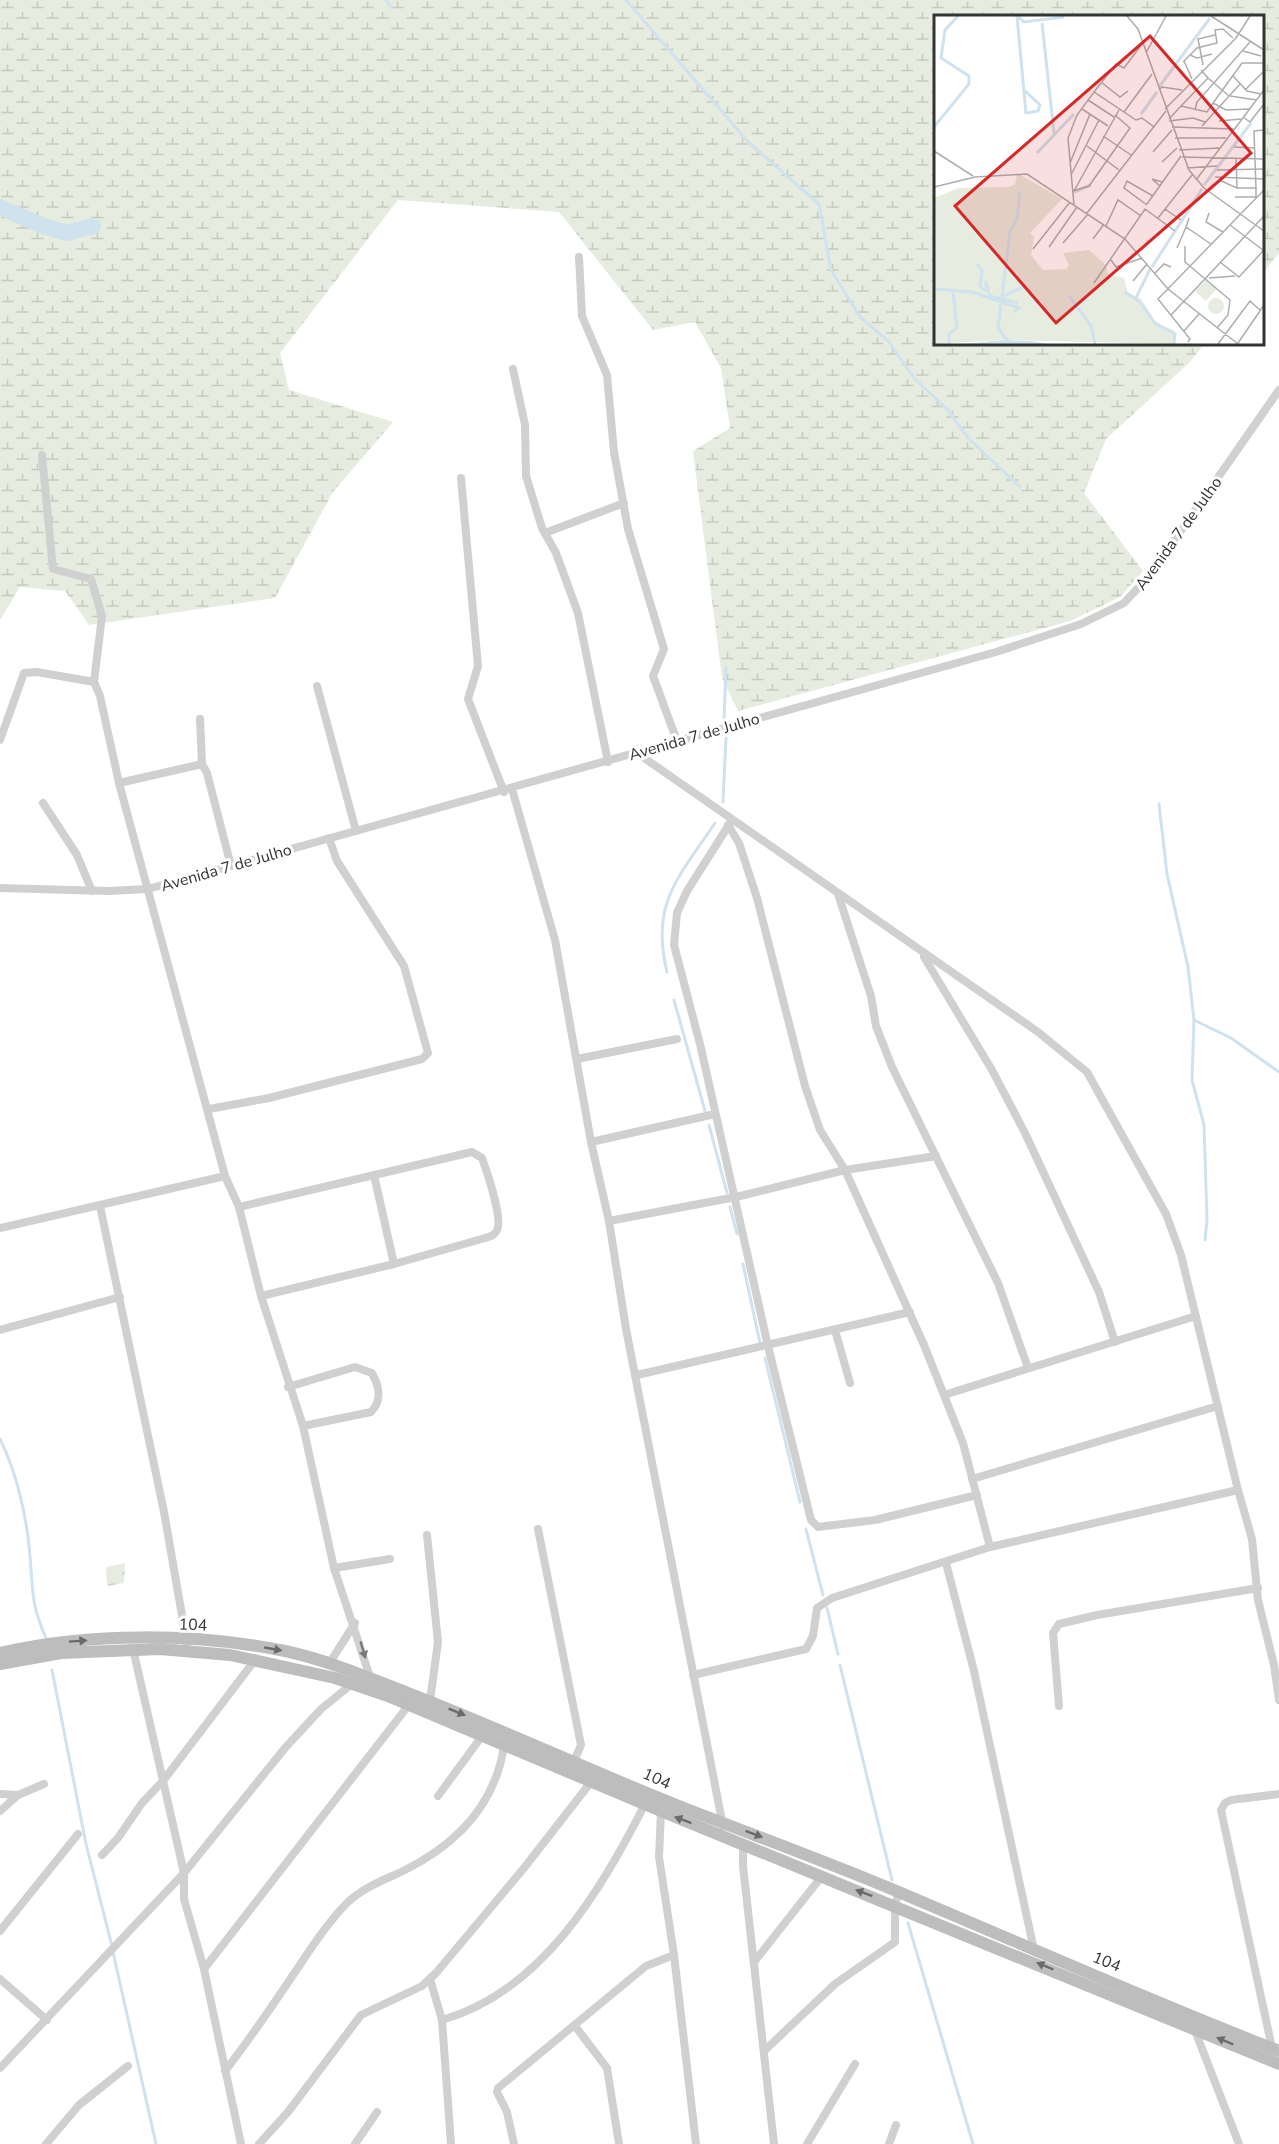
<svg xmlns="http://www.w3.org/2000/svg" width="1279" height="2144" viewBox="0 0 1279 2144" font-family="'Nunito Sans',sans-serif">
	<style>
		.wetland { fill: url(#wetland-marsh) }
		.park { fill: url(#park-crowns) }
		.lines { fill: none; stroke-linecap: round; stroke-linejoin: round }
		.stream { stroke: #cfe2ee; stroke-width: 3 }
		.river { stroke: #cfe2ee; stroke-width: 16 }
		.street { stroke: #d0d0d0; stroke-width: 8 }
		.secondary { stroke: #bdbdbd; stroke-width: 12 }
		.oneway { fill: #6a6a6a }
		.oneway2 { fill: #7a7a7a }
		.labels { text-anchor: middle; stroke-width: 6; stroke-linejoin: round; paint-order: stroke }
		.street-label { font-size: 16px; fill: #333; stroke: #fff }
		.inset-river { fill: none; stroke: #cfe2ee; stroke-width: 3 }
		.inset-road { fill: none; stroke: #adadad; stroke-width: 1.5 }
		.view { fill: #d62828; fill-opacity: 0.15; stroke: #d62828; stroke-width: 3 }
		.inset-edge { fill: none; stroke: #333; stroke-width: 3 }
	</style>
	<defs>
		<pattern id="wetland-marsh" width="20" height="14" patternUnits="userSpaceOnUse" patternTransform="scale(1.5)"><rect width="20" height="14" fill="#e6ecdf"/><path d="M1 5h8M5 5V1M11 12h8M15 12V8" fill="none" stroke="#c6cbc0"/></pattern>
		<pattern id="park-crowns" width="20" height="18" patternUnits="userSpaceOnUse" patternTransform="scale(1.5)"><rect width="20" height="18" fill="#e6ecdf"/><path d="M2 6a3 3 0 1 1 6 0M12 15a3 3 0 1 1 6 0" fill="none" stroke="#c6cbc0"/></pattern>
	</defs>
	<rect width="100%" height="100%" fill="#fff"/>
	<polygon class="wetland" points="0,0 1279,0 1279,253 1263,273 1262,16 936,16 936,344 1204,344 1190,362 1106,439 1084,493 1143,571 1120,597 1070,621 738,711 722,678 693,451 730,428 721,368 695,322 653,330 559,212 398,200 280,353 289,390 393,422 333,492 275,598 89,625 65,591 20,587 0,620"/>
	<polygon class="park" points="125,1563 124,1583 107,1586 106,1567"/>
	<g class="lines">
		<g class="stream">
			<polyline points="386,0 392,8"/>
			<polyline points="626,0 749,143 819,204 831,270 860,317 888,341 915,379 947,409 968,438 1020,487"/>
			<polyline points="724,722 726,668"/>
			<polyline points="723,802 726,738"/>
			<polyline points="1159,804 1167,874 1188,967 1194,1020 1192,1080 1204,1125 1207,1219 1205,1240"/>
			<path d="M667 972C650 903 679 877 715 823"/>
			<polyline points="674,1000 705,1111"/>
			<polyline points="1194,1020 1231,1038 1279,1072"/>
			<polyline points="709,1125 727,1193"/>
			<polyline points="730,1207 737,1234"/>
			<polyline points="743,1264 760,1343"/>
			<polyline points="765,1358 800,1502"/>
			<path d="M0 1439C17 1473 27 1518 30 1556 33 1592 31 1604 46 1638"/>
			<polyline points="806,1529 823,1595"/>
			<polyline points="827,1608 838,1654"/>
			<polyline points="840,1665 892,1880"/>
			<polyline points="52,1670 86,1844 112,1946"/>
			<polyline points="908,1923 973,2144"/>
			<polyline points="113,1952 156,2144"/>
		</g>
		<polyline class="river" points="0,207 43,226 67,233 93,226"/>
		<g class="street">
			<polyline points="579,257 582,316 607,375 614,452 628,529 664,649 653,676 677,741"/>
			<polyline points="513,369 525,425 526,476 542,528 556,553 578,613 608,762"/>
			<polyline points="461,478 478,666 468,699 504,792"/>
			<polyline points="545,533 624,503"/>
			<polyline points="317,686 356,831"/>
			<polyline points="200,719 202,764 207,773 231,866"/>
			<polyline points="0,740 24,673 37,672 94,682"/>
			<polyline points="637,753 1038,1032 1087,1072 1166,1214 1181,1255 1238,1490 990,1547 832,1598 817,1608 813,1636 806,1649 693,1675"/>
			<polyline points="119,783 202,764"/>
			<polyline points="512,789 555,940 591,1142 609,1221 626,1329 723,1826"/>
			<polyline points="43,803 77,855 92,891"/>
			<polyline points="732,820 687,891 677,913 674,945 700,1044 768,1346 811,1520 818,1527 875,1520 977,1495"/>
			<polyline points="728,825 739,843 757,898 805,1086 820,1130 845,1170 924,1345 963,1443 990,1547"/>
			<polyline points="0,888 108,891 148,889 996,652 1081,624 1124,603 1150,575 1279,390"/>
			<polyline points="838,894 871,996 876,1026 892,1067 998,1283 1028,1368"/>
			<polyline points="924,957 992,1070 1025,1133 1099,1292 1115,1342"/>
			<polyline points="577,1059 677,1039"/>
			<polyline points="209,1109 269,1098 422,1059 428,1053 404,966 337,861 329,838"/>
			<polyline points="591,1142 715,1114"/>
			<polyline points="374,1175 394,1264"/>
			<polyline points="225,1176 239,1207 261,1296 303,1426 334,1568 370,1677 368,1681"/>
			<polyline points="100,1206 164,1512 187,1644"/>
			<path d="M239 1207 472 1152 482 1158C487 1172 503 1219 497 1230 495 1235 490 1237 485 1238L394 1264 261 1296"/>
			<polyline points="609,1221 736,1197 845,1170 936,1156"/>
			<polyline points="0,1228 225,1176 119,783 100,696 94,682 102,616 91,579 53,569 42,455"/>
			<polyline points="0,1330 120,1297"/>
			<polyline points="835,1330 850,1383"/>
			<polyline points="637,1375 910,1312"/>
			<path d="M288 1387 355 1367 372 1373C379 1386 383 1400 371 1412L303 1426"/>
			<polyline points="944,1395 1196,1316"/>
			<polyline points="972,1479 1218,1406"/>
			<polyline points="1238,1490 1252,1539 1258,1600 1274,1665 1279,1700"/>
			<polyline points="538,1529 581,1745 572,1766"/>
			<polyline points="427,1535 438,1642 430,1701"/>
			<polyline points="946,1563 974,1671 1034,1950"/>
			<polyline points="334,1568 390,1559"/>
			<polyline points="133,1649 184,1873 184,1899 204,1969 241,2144"/>
			<polyline points="329,1664 355,1623"/>
			<polyline points="1059,1706 1053,1633 1059,1624 1097,1615 1258,1588"/>
			<polyline points="0,1794 18,1795"/>
			<polyline points="438,1796 482,1736"/>
			<polyline points="0,1811 18,1795 44,1784"/>
			<polyline points="743,1844 743,1866 774,2144"/>
			<polyline points="102,1855 118,1838 142,1803 163,1781 255,1660"/>
			<polyline points="0,1931 78,1834"/>
			<polyline points="674,1955 696,2144"/>
			<polyline points="754,1962 822,1876"/>
			<polyline points="204,1969 408,1706"/>
			<polyline points="0,1979 47,2020"/>
			<polyline points="430,1979 442,2020 451,2144"/>
			<path d="M442 2020C542 1991 600 1892 645 1804"/>
			<polyline points="575,2026 607,2068 619,2144"/>
			<polyline points="1194,2028 1239,2144"/>
			<polyline points="1272,2048 1221,1810 1225,1803 1231,1800 1279,1794"/>
			<polyline points="764,2051 835,1984 895,1942 895,1905 899,1892"/>
			<polyline points="0,2068 184,1873 285,1748 321,1709 352,1684"/>
			<path d="M225 2071C249 2040 271 2008 293 1975 310 1950 327 1923 348 1902 364 1887 384 1880 403 1871 456 1845 495 1805 504 1746"/>
			<polyline points="46,2144 79,2105 128,2066"/>
			<polyline points="259,2144 288,2112 361,2015 422,1986 436,1973 524,1868 591,1782"/>
			<polyline points="355,2144 377,2112"/>
			<polyline points="514,2144 507,2112 497,2092 498,2088 646,1966 674,1955 659,1857 661,1811"/>
			<polyline points="807,2144 855,2064"/>
			<polyline points="889,2144 896,2125"/>
		</g>
		<g class="secondary">
			<path d="M0 1653C89 1632 195 1633 285 1651 327 1660 367 1677 408 1693 499 1728 588 1770 679 1806 753 1835 828 1862 901 1893 1027 1946 1152 2002 1279 2051"/>
			<polyline points="0,1664 61,1653 160,1649 230,1655 335,1678 388,1696 661,1811 1279,2064"/>
		</g>
	</g>
	<defs><path id="oneway-solid" d="M-6-.8H1V-3.2L6.5 0L1 3.2V.8H-6Z" transform="scale(1.5)"/></defs>
	<g class="oneway">
		<use href="#oneway-solid" transform="translate(78 1641) rotate(-4)"/>
		<use href="#oneway-solid" transform="translate(273 1649) rotate(10)"/>
		<use href="#oneway-solid" transform="translate(457 1712) rotate(22)"/>
		<use href="#oneway-solid" transform="translate(683 1820) rotate(-159)"/>
		<use href="#oneway-solid" transform="translate(754 1834) rotate(21)"/>
		<use href="#oneway-solid" transform="translate(864 1893) rotate(-159)"/>
		<use href="#oneway-solid" transform="translate(1045 1966) rotate(-157)"/>
		<use href="#oneway-solid" transform="translate(1225 2041) rotate(-157)"/>
	</g>
	<use class="oneway2" href="#oneway-solid" transform="translate(363 1650) rotate(74)"/>
	<g class="labels">
		<g class="street-label">
			<text transform="translate(1178 533) rotate(-54)" y="6">Avenida 7 de Julho</text>
			<text transform="translate(694 736) rotate(-16)" y="6">Avenida 7 de Julho</text>
			<text transform="translate(226 867) rotate(-16)" y="6">Avenida 7 de Julho</text>
			<text transform="translate(193 1624) rotate(2)" y="6">104</text>
			<text transform="translate(657 1778) rotate(24)" y="6">104</text>
			<text transform="translate(1107 1961) rotate(22)" y="6">104</text>
		</g>
	</g>
	<g transform="translate(934 15)">
		<rect width="330" height="330" fill="#fff"/>
		<path d="M83 158 128 184 96 218 100 222 97 240 109 255 132 254 135 250 129 238 155 235 172 250 174 259 190 263 194 278 207 284 222 308 241 316V329L70 325 0 329V183L25 173 74 172 81 170Z" fill="#e6ecdf"/>
		<path d="M272 265 283 273 272 286 261 276ZM274 291a8 8 0 1 1 16 0a8 8 0 1 1-16 0Z" fill="#e6ecdf"/>
		<path d="M70 325 97 326 113 329H29Z" fill="#cfe2ee"/>
		<path class="inset-river" d="M83 1 90 7 130 2M83 1 92 99M108 8 120 118M225 72 276 3M90 75 106 90 104 96 92 98M207 99 223 77M0 112 35 69V61L7 43 11 15 24 1M103 138 140 99M270 170 317 108M140 177 157 170M43 249 48 256 46 271 52 276M218 252 268 174M51 266 56 281 84 288M0 274 38 277 85 293 80 297M191 277 206 287 221 308 241 319 240 329M69 281 92 271M135 281 157 311 161 329M202 283 216 254M74 326 64 313 76 217 83 204 86 176M15 329V319L23 313 19 277"/>
		<path class="inset-road" d="M193 1 204 14 255 155 270 173 330 216M277 1 330 35M309 36 327 41M212 38 232 1M256 40 263 43 278 39M250 46 258 64M249 47 263 33 283 28 281 15 289 14 299 23M269 50 264 24 281 20M299 61 313 76 327 79M274 63 295 81M167 67 186 82 194 76M225 75 228 72 248 75M311 75 330 56M160 77 182 49 190 53 208 29M296 81 323 85M154 85 180 102M279 88 308 48H330M247 91 274 63 267 55M148 94 174 111M231 94 302 23 316 1M261 95 263 87 316 27M190 97 218 59M309 102 316 107 330 89M235 104 247 91 273 97 279 88 292 95 315 94M235 106 259 103 271 107M285 106 307 104M268 111 306 69M238 112 300 114M169 121 197 140M241 123H292M153 131 185 155M300 132 321 133M245 135 285 133M0 136 39 161M219 137 238 115M248 142 330 144M302 143 303 173H322V182M228 147 243 133M136 148 156 99M253 153 283 151M283 155 330 154M137 160 165 105M281 162 330 164M262 165 330 75M285 165 303 173M226 171 218 164 228 167M0 172 41 162 93 159 191 224 234 274 304 329M322 173 320 116 330 115M139 176 155 171 196 113 181 100M140 176 185 95M301 182H322M213 189 247 141M140 190 134 123 143 100 160 77 202 105 208 103 220 112M213 190 190 173 193 166 219 181M231 194 247 205M153 198 232 96M275 198 272 207 289 217M224 203 258 160M255 203 252 212 277 229M296 210 329 235M172 211 184 185 207 201M159 224 170 209M129 228 154 199M251 231V247L296 285 294 300 283 313M115 232 143 192M243 233 252 212M99 234 136 187M177 245 182 252 208 243M286 247 305 262 329 236M221 258 230 249 237 252M275 263 301 261M199 266 213 249M160 268 211 194 241 216M237 300 330 201M250 316 265 299M254 327 256 324 224 284 330 175M304 328 330 290M284 329 316 286 326 295"/>
		<path class="view" d="M216 21 317 138 122 308 21 191Z"/>
		<rect width="330" height="330" class="inset-edge"/>
	</g>
</svg>
